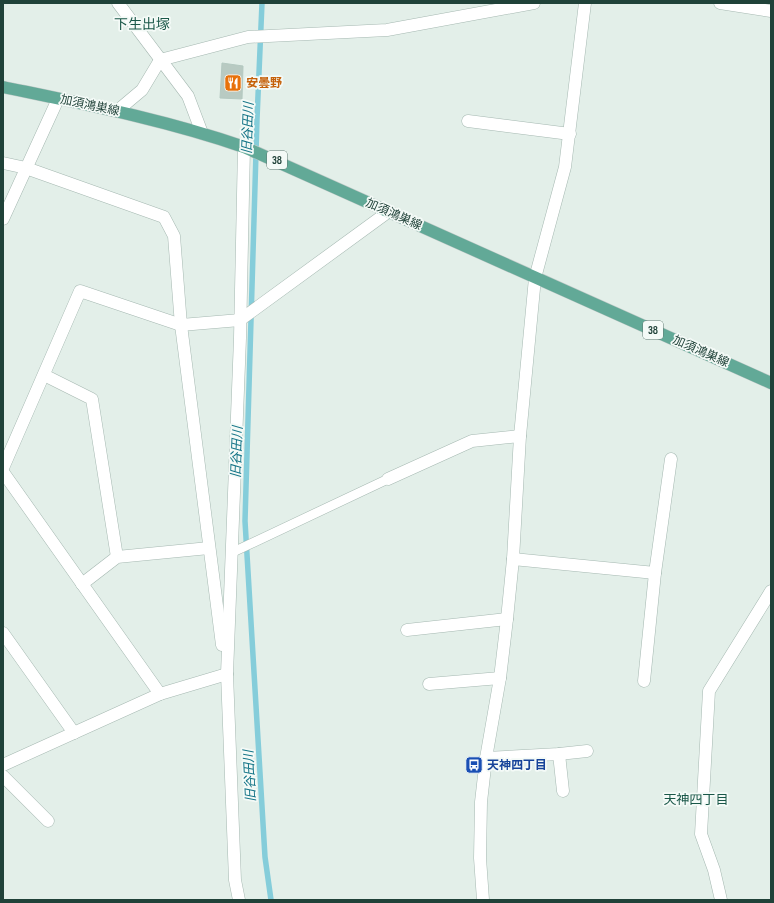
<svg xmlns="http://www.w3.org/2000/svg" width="774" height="903" viewBox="0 0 774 903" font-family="'Sofia Sans Condensed','Noto Sans JP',sans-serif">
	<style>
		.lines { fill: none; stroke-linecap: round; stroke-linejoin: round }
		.stream { stroke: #85cdda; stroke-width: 5.5 }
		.building { fill: #b8cac2; stroke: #b4c9c1 }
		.service-casing { stroke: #a5b8b1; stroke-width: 10 }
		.minor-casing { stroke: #a5b8b1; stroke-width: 13 }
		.tertiary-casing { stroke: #a5b8b1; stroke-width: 13 }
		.primary-casing { stroke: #c1cac8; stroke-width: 13 }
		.service { stroke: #fff; stroke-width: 9 }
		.minor { stroke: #fff; stroke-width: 12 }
		.tertiary { stroke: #fff; stroke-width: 12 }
		.primary { stroke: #62a997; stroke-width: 12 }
		.labels { text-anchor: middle; stroke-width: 3.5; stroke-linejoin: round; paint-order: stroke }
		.shield { fill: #f4faf7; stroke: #607972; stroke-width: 1 }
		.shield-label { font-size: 11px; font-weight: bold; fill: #204239 }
		.food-label { font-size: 12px; font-weight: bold; fill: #c56008; stroke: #f4faf7; text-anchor: start }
		.street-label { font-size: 12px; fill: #204239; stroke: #f4faf7 }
		.transit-label { font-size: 12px; font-weight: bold; fill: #164399; stroke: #f4faf7; text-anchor: start }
		.water-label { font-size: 13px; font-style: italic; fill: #127386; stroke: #f4faf7 }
		.neighbourhood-label { font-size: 13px; fill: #195748; stroke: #f4faf7 }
		.quarter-label { font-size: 14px; fill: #195748; stroke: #f4faf7 }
	</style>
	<rect width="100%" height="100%" fill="#e3efe9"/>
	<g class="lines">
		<polyline class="stream" points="262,3 257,119 245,521 265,857 271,900"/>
	</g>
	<polygon class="building" points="222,63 243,66 242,99 220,98"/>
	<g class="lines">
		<defs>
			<polyline id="service" points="231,553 388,479"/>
			<g id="minor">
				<polyline points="720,3 771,11"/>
				<polyline points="117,111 142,90 160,60 248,37 387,30 534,3"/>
				<polyline points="468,121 570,134"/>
				<polyline points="3,163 26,168 164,217 174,236 181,325 222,645"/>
				<polyline points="3,219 58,99"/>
				<polyline points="535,278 565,167 585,3"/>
				<polyline points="44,375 92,399 117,557"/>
				<polyline points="3,468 80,291 181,325 240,320 388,212"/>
				<polyline points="3,472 160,694"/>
				<polyline points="388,479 472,441 520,436"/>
				<polyline points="513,559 655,573 671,459"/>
				<polyline points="82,584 117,557 209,548"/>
				<polyline points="407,630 507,619"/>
				<polyline points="3,633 74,733"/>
				<polyline points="644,681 655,573"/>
				<polyline points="429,684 500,678"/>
				<polyline points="559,754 563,791"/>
				<polyline points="486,758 559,754 587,751"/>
				<polyline points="3,765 160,694 227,674"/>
				<polyline points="3,776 48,821"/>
				<polyline points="239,900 235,880 227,674 240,338 244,147"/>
				<polyline points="721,900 714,870 701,834 709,691 771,591"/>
			</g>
			<g id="tertiary">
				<polyline points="118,3 188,96 202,133"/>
				<polyline points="483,900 480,858 481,802 486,758 500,678 507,619 513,559 520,436 535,278"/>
			</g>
			<path id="primary" d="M3 87C84 104 166 120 244 147L771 383"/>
		</defs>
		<use href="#service" class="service-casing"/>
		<use href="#minor" class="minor-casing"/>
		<use href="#tertiary" class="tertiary-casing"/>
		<use href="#primary" class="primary-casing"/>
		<use href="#service" class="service"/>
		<use href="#minor" class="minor"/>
		<use href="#tertiary" class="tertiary"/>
		<use href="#primary" class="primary"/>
	</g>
	<defs>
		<symbol id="restaurant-square" viewBox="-11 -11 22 22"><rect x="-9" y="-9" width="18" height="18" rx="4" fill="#e8710a" stroke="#f4faf7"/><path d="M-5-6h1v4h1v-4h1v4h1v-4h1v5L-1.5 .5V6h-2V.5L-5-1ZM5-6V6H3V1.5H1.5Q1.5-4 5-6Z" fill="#fff"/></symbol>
		<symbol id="bus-square" viewBox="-11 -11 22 22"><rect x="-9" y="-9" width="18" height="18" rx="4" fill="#1a4fb4" stroke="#f4faf7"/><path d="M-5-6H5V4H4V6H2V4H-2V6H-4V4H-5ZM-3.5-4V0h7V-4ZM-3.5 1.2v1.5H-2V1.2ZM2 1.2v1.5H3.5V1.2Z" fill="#fff"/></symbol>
	</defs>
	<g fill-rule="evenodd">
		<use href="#restaurant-square" x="223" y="73" width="20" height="20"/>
		<use href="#bus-square" x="464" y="755" width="20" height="20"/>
	</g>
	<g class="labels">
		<g class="shield">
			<rect x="267" y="151" width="20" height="18" rx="3"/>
			<rect x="643" y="321" width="20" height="18" rx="3"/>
		</g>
		<g class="shield-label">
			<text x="277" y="164">38</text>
			<text x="653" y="334">38</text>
		</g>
		<g class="food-label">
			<text x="246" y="87">安曇野</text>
		</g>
		<g class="street-label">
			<text transform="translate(90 105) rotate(12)" y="4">加須鴻巣線</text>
			<text transform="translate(394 214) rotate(24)" y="4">加須鴻巣線</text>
			<text transform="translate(701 351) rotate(24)" y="4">加須鴻巣線</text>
		</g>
		<g class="transit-label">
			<text x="487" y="769">天神四丁目</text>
		</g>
		<g class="water-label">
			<text transform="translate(247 128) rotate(-88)" y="5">旧谷田川</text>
			<text transform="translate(236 452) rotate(-88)" y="5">旧谷田川</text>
			<text transform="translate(249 776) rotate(-93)" y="5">旧谷田川</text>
		</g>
		<g class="neighbourhood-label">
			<text x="696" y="804">天神四丁目</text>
		</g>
		<g class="quarter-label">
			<text x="142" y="29">下生出塚</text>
		</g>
	</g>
	<rect width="774" height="903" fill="none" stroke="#204239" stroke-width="8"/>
</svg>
